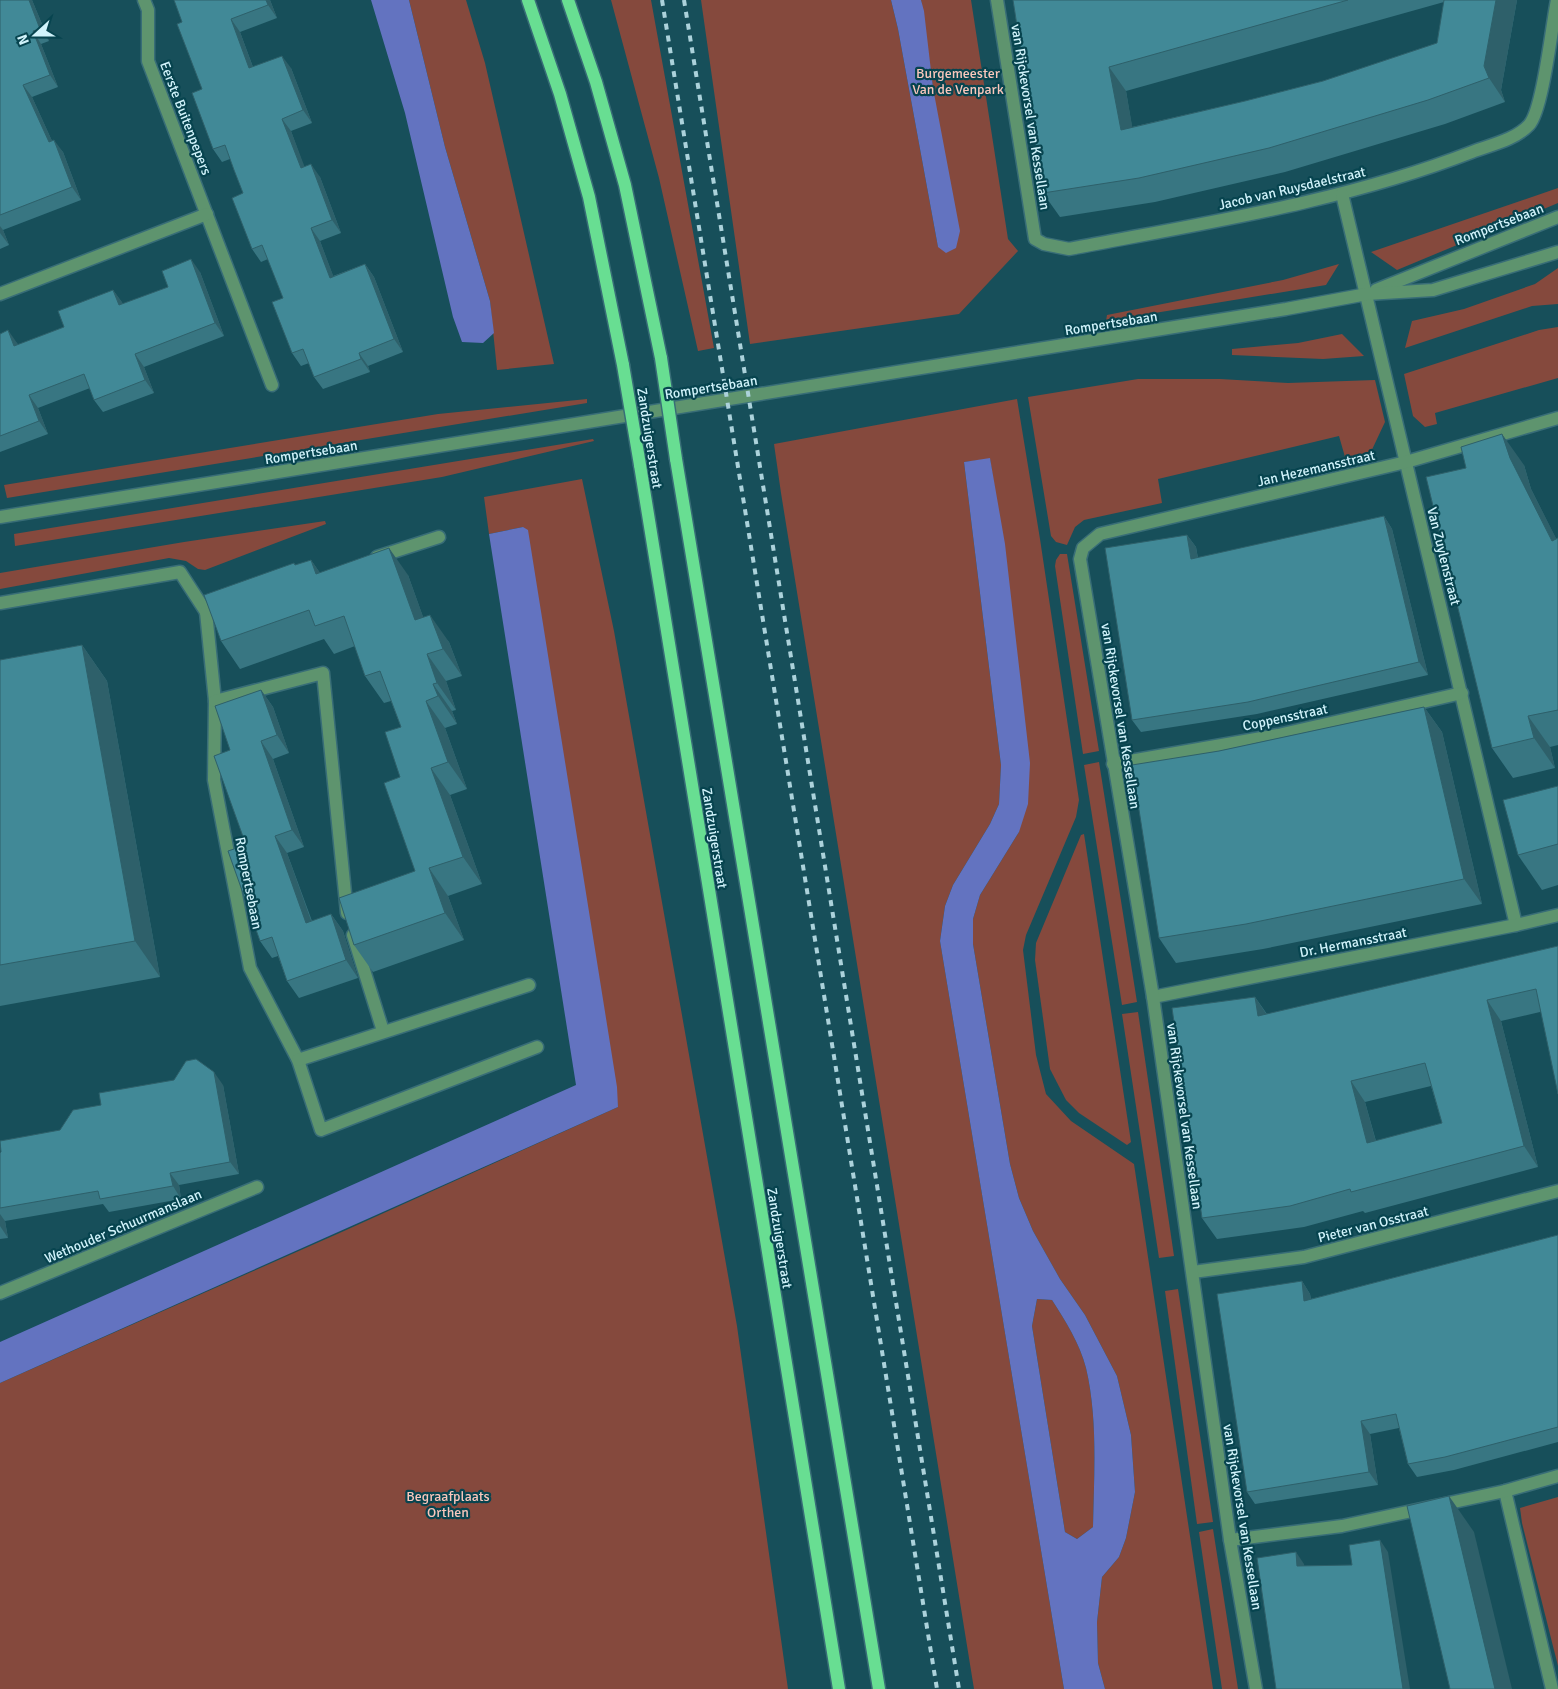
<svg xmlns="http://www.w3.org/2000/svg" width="1558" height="1689" viewBox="0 0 1558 1689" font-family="Signika,sans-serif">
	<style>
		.green { fill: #85493d }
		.water { fill: #6373c0; fill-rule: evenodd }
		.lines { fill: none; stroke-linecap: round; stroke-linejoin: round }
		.minor-casing { stroke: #386d77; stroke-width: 15 }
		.major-casing { stroke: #386d77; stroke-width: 15 }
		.minor { stroke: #5e946e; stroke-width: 12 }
		.major { stroke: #68de92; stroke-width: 12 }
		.rail { stroke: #acd2db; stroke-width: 4; stroke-dasharray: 6 6; stroke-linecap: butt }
		.major-bridge-casing { stroke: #386d77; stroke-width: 15; stroke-linecap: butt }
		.major-bridge { stroke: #68de92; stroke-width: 12 }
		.wall { fill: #387682; fill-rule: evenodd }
		.shaded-wall { fill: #2e606a }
		.building { fill: #418997; stroke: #2e606a; fill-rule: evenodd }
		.labels { text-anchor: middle; stroke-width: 4.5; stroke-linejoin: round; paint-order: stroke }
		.park-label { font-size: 14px; fill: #fac7bc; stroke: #07444f }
		.street-label { font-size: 14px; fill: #d1f3fb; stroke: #07444f }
	</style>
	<rect width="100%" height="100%" fill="#174f5a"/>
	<g class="green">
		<polygon points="409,0 466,0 485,63 554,364 497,370 490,301 445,147"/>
		<polygon points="611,0 651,0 714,348 698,351 659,178"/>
		<polygon points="701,0 891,0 898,29 938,247 933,88 921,0 971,0 1008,239 1018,251 959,314 750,344"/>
		<polygon points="1558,188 1558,203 1397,270 1371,252"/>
		<polygon points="1339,264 1326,285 1106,321 1107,315 1283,280"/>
		<polygon points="1558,268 1558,304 1532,306 1405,348 1412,321 1464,309 1535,284"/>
		<polygon points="1558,327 1558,378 1435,413 1437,424 1425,427 1413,416 1404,374 1539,330"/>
		<polygon points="1342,334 1364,356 1323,359 1232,355 1232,349 1298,343"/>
		<polygon points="1138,379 1220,379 1288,383 1375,380 1385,422 1369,456 1347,464 1339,436 1158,479 1162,503 1084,520 1075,527 1067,545 1056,542 1051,536 1028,397"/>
		<polygon points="587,399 587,403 7,498 4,485 438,414"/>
		<polygon points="1017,399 1040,539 1079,800 1076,817 1026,935 1023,950 1036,1055 1046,1094 1071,1121 1134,1164 1213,1689 1105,1689 1098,1663 1097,1622 1102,1577 1119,1557 1126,1538 1135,1492 1131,1435 1117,1376 1085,1315 1060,1279 1033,1231 1019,1198 1010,1164 973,944 973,919 980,895 1019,832 1007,568 990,459 964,462 1001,765 999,804 990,824 953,885 945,906 940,941 1064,1689 974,1689 781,493 774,444"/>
		<polygon points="593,439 594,441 442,477 15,546 14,534"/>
		<polygon points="582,479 614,631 737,1326 788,1689 0,1689 0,1383 344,1231 618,1107 523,527 489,534 484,497"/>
		<polygon points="325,521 326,524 205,570 198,569 186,561 169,558 0,589 0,573 184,542"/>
		<polygon points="1060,554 1067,554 1099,751 1083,754 1055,566 1056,560"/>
		<polygon points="1099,762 1137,1002 1122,1005 1084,765"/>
		<polygon points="1084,834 1131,1142 1127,1145 1079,1113 1066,1100 1050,1069 1035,960 1036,943 1081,835"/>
		<polygon points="1138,1012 1174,1256 1159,1258 1122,1014"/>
		<polygon points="1178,1289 1213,1522 1197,1524 1165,1291"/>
		<path d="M1037 1299 1052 1300C1065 1320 1080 1344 1086 1368 1098 1419 1094 1475 1093 1527L1077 1539 1065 1532 1032 1326Z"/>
		<polygon points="1558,1497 1558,1666 1522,1523 1520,1508"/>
		<polygon points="1213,1529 1238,1689 1222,1689 1199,1532"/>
	</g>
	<g class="water">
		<polygon points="371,0 409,0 445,147 490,301 494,333 483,343 462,342 453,317 405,113"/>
		<polygon points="891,0 921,0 924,11 933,88 960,231 956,248 946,253 938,247 898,29"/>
		<path d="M990 458 1005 544 1030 763 1028 804 1019 832 980 895 973 919V944L1010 1164 1019 1198 1033 1231 1060 1279 1085 1315 1117 1376 1131 1435 1135 1492 1126 1538 1119 1557 1102 1577 1097 1622 1098 1663 1105 1689H1064L940 941 945 906 953 885 990 824 999 804 1001 765 964 462ZM1037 1299 1052 1300C1065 1320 1080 1344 1086 1368 1098 1419 1094 1475 1093 1527L1077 1539 1065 1532 1032 1326Z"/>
		<polygon points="523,527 528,530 617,1087 618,1107 0,1383 0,1342 576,1085 489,534"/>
	</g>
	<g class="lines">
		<defs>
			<g id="minor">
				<polyline points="144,0 148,10 148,61 272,385"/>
				<path d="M997 0 1035 239 1044 244 1069 249C1204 223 1343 202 1472 152 1490 145 1515 140 1529 125 1543 110 1552 24 1557 0"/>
				<polyline points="1342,194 1516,925"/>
				<polyline points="1376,290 1558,217"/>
				<polyline points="0,294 207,214"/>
				<polyline points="0,517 1286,309 1367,294 1433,290 1558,252"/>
				<polyline points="377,557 439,537"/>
				<polyline points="0,603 180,572 206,612 213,610"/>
				<polyline points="206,612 215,701 214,780 250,968 298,1060 321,1130 537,1047"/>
				<polyline points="215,701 323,673 347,913"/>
				<polyline points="1113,764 1278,735 1462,693"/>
				<polyline points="353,935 383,1031"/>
				<polyline points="1153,997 1516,925 1558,915"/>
				<polyline points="298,1060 529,985"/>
				<polyline points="1193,1272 1304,1257 1558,1191"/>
				<polyline points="0,1293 257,1187"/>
				<polyline points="1505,1491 1552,1689"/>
				<polyline points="1230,1540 1342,1526 1505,1491 1558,1476"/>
				<polyline points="1256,1689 1230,1540 1153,997 1080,559 1083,548 1100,534 1406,462 1558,418"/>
			</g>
			<g id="major">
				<polyline points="528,0 560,94 589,197 623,365"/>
				<polyline points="568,0 596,82 625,185 661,358"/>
				<polyline points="676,459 879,1689"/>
				<polyline points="640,465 839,1689"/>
			</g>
		</defs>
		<use href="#minor" class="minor-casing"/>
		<use href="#major" class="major-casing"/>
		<use href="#minor" class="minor"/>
		<use href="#major" class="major"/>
		<g class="rail">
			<polyline points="662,0 937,1689"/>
			<polyline points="684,0 959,1689"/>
		</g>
		<defs>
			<g id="major-bridge">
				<polyline points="661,358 676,459"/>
				<polyline points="623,365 640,465"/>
			</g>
		</defs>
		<use href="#major-bridge" class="major-bridge-casing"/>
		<use href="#major-bridge" class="major-bridge"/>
	</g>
	<g class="wall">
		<polygon points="0,0 32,0 49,41 41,44 58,87 32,97 52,141 63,152 81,200 3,230 9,245 0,249"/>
		<polygon points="270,0 277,18 240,32 253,67 291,68 312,123 291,131 304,167 320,177 341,233 320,241 333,276 365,264 374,277 403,352 368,366 370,372 323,389 314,377 309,363 301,366 292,353 283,298 268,259 261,262 252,249 243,193 230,159 222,162 213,149 202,89 182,22"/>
		<path d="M1013 0H1517L1501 90 1505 102 1445 124 1285 172 1155 202 1060 217 1043 193ZM1444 2 1437 43 1323 81 1245 101 1132 127 1126 91Z"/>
		<polygon points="200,272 224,336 144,367 154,393 103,412 94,400 90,388 38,408 48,434 0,452 0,334 17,343 18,345 64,327 113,290 123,304 168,287"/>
		<polygon points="1524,465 1531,489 1556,539 1558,538 1558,745 1550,747 1555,768 1513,778 1492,748"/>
		<polygon points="1384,516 1392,529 1428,675 1257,714 1141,732 1132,720 1187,535 1196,547 1198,558"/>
		<polygon points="311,560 320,573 408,575 423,617 449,642 462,676 446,681 456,710 452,711 457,724 445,728 467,789 450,795 482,884 448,896 464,940 373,972 354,945 415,871 400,777 401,727 391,701 384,703 365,676 355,646 334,654 324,639 240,669 221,641 296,565"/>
		<polygon points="82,645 107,681 160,977 0,1006 0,660"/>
		<polygon points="261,690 273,707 289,753 273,759 304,847 287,853 312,921 331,914 343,931 358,978 299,998 287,981 278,956 272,958 260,941 230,750"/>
		<polygon points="1424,707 1442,732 1482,904 1263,949 1176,963 1159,938 1219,751"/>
		<polygon points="1558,786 1558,885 1542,890 1518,855"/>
		<path d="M1558 946 1540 1012 1501 1021 1538 1167 1365 1213 1363 1211 1304 1227 1217 1239 1202 1218 1255 997 1267 1014ZM1431 1086 1442 1123 1376 1141 1365 1102Z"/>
		<polygon points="223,1085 239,1174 179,1185 181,1199 109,1212 103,1204 5,1221 8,1238 0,1239 0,1153"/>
		<polygon points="1558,1235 1558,1442 1454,1470 1417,1477 1408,1464 1399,1428 1370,1434 1378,1485 1255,1504 1247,1492 1302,1281 1310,1294 1311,1299"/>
	</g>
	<g class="shaded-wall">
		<polygon points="29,0 32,0 49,41 40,29"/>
		<polygon points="266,0 270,0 277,18 268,5"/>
		<polygon points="1496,0 1517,0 1501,90 1505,102 1489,78 1484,66"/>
		<polygon points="231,19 240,32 258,81 249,68"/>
		<polygon points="33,31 41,44 58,87 50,75"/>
		<polygon points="282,56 291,68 312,123 303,110"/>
		<polygon points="1109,67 1126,91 1137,154 1121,130"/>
		<polygon points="23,85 32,97 58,154 49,142"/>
		<polygon points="282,119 291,131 310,181 301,168"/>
		<polygon points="54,140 63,152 81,200 72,187"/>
		<polygon points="311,164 320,177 341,233 332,220"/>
		<polygon points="0,226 3,230 9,245 0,233"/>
		<polygon points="311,228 320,241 339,291 330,278"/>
		<polygon points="191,259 200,272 224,336 215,323"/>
		<polygon points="365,264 374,277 403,352 394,339"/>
		<polygon points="113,290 122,302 128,318 119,305"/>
		<polygon points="8,330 17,343 23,359 14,346"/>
		<polygon points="359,353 368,366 370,372 361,359"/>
		<polygon points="135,354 144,367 154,393 145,380"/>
		<polygon points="29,395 38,408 48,434 39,421"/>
		<polygon points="1502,434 1524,465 1531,489 1558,542 1552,541 1510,458"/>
		<polygon points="1384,516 1392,529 1428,675 1419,662"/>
		<polygon points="1187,535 1196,547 1200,572 1191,559"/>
		<polygon points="389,548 408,575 434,647 415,620"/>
		<polygon points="311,560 330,587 316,574"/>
		<polygon points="430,615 449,642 462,676 443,649"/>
		<polygon points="82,645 107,681 160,977 135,941"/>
		<polygon points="427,654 446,681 456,710 437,683"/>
		<polygon points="433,684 452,711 457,724 438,696"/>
		<polygon points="261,690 273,707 289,753 277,735"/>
		<polygon points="426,701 445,728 467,789 448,762"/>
		<polygon points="1424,707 1442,732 1482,904 1464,879"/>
		<polygon points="1528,716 1550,747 1555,768 1534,738"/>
		<polygon points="261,741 273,759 304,847 292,830"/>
		<polygon points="431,768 450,795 482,884 463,857"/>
		<polygon points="275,836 287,853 318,940 306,923"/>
		<polygon points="429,868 448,896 464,940 445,913"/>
		<polygon points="331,914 343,931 358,978 346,960"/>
		<polygon points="1255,997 1269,1018 1258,1016"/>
		<polygon points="1487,1000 1501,1021 1538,1167 1524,1146"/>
		<polygon points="214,1072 223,1085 239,1174 230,1162"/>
		<polygon points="1351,1081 1365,1102 1382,1164 1367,1143"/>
		<polygon points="170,1173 179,1185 181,1199 173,1186"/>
		<polygon points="0,1214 5,1221 8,1238 0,1226"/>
		<polygon points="1302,1281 1310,1294 1313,1313 1304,1301"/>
		<polygon points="1361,1421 1370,1434 1378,1485 1369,1472"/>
		<polygon points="1449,1496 1474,1532 1512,1689 1495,1689"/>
		<polygon points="1380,1540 1388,1552 1410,1689 1403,1689"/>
		<polygon points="1296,1552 1304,1564 1306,1578 1297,1566"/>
	</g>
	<g class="building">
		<polygon points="0,0 29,0 40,29 33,31 50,75 23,85 49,142 54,140 72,187 0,215"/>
		<polygon points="174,0 266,0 268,5 231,19 249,68 282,56 303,110 282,119 301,168 311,164 332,220 311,228 330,278 365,264 394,339 359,353 361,359 314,377 303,349 292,353 272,302 283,298 262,245 252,249 232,198 243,193 234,170 225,145 213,149 192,93 202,89 177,24 182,22"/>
		<polygon points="1013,0 1348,0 1109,67 1121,130 1245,101 1323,81 1437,43 1444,0 1496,0 1484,66 1489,78 1428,100 1269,148 1139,178 1043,193"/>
		<polygon points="191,259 215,323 135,354 145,380 94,400 84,374 29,395 39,421 0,436 0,334 8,330 14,346 64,327 58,311 113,290 119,305 168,287 162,271"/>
		<polygon points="1502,434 1510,458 1552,541 1558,538 1558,710 1528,716 1534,738 1492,748 1426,477 1466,468 1461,447"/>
		<polygon points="1384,516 1419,662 1248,702 1132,720 1105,548 1187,535 1191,559"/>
		<polygon points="389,548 415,620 430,615 443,649 427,654 437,683 433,684 438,696 426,701 448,762 431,768 463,857 429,868 445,913 354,945 339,898 415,871 384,783 400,777 385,732 401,727 380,671 365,676 344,616 315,626 309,610 221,641 204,595 294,563 295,565 311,560 316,574"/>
		<polygon points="82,645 135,941 0,965 0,660"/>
		<polygon points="261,690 277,735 261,741 292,830 275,836 306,923 331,914 346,960 287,981 272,937 260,941 228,851 246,845 214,756 230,750 215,706"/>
		<polygon points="1424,707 1464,879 1246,924 1159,938 1132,765 1219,751"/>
		<polygon points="1558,786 1558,844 1518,855 1503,800"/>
		<path d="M1558 946V1094L1536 989 1487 1000 1524 1146 1351 1192 1350 1189 1290 1206 1202 1218 1172 1008 1255 997 1258 1016ZM1425 1063 1442 1123 1367 1143 1351 1081Z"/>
		<polygon points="196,1059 214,1072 230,1162 170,1173 173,1186 100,1199 98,1191 0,1208 0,1153 1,1152 0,1141 60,1130 73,1110 101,1105 99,1093 174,1080 186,1061"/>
		<polygon points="1558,1235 1558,1427 1445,1457 1408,1464 1396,1414 1361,1421 1369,1472 1247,1492 1217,1294 1302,1281 1304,1301"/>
		<polygon points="1449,1496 1495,1689 1450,1689 1407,1506"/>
		<polygon points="1380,1540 1403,1689 1276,1689 1257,1558 1296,1552 1297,1566 1352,1565 1349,1545"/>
	</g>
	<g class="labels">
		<g class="park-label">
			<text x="958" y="78">Burgemeester<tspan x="958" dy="16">Van de Venpark</tspan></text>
			<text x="448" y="1501">Begraafplaats<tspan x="448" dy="16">Orthen</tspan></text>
		</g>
		<g class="street-label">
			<text transform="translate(1031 117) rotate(81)" y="5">van Rijckevorsel van Kessellaan</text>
			<text transform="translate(186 118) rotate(69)" y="5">Eerste Buitenpepers</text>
			<text transform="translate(1292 188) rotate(-13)" y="5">Jacob van Ruysdaelstraat</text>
			<text transform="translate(1499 224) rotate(-21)" y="5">Rompertsebaan</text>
			<text transform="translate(1111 323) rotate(-9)" y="5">Rompertsebaan</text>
			<text transform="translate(711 387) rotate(-9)" y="5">Rompertsebaan</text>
			<text transform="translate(650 438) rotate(81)" y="5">Zandzuigerstraat</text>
			<text transform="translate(311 452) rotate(-9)" y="5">Rompertsebaan</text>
			<text transform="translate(1316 468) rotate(-13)" y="5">Jan Hezemansstraat</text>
			<text transform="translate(1444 556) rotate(76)" y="5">Van Zuylenstraat</text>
			<text transform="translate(1121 716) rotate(81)" y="5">van Rijckevorsel van Kessellaan</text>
			<text transform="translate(1285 717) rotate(-12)" y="5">Coppensstraat</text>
			<text transform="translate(715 838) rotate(81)" y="5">Zandzuigerstraat</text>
			<text transform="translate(249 883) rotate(79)" y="5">Rompertsebaan</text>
			<text transform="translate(1353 942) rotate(-11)" y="5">Dr. Hermansstraat</text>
			<text transform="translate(1185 1116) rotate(82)" y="5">van Rijckevorsel van Kessellaan</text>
			<text transform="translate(1373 1224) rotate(-14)" y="5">Pieter van Osstraat</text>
			<text transform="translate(123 1226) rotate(-23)" y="5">Wethouder Schuurmanslaan</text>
			<text transform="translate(780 1238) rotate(81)" y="5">Zandzuigerstraat</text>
			<text transform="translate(1243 1517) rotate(81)" y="5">van Rijckevorsel van Kessellaan</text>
		</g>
	</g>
	<g transform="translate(35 35) rotate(249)" stroke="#07444f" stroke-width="4" paint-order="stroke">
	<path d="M0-4L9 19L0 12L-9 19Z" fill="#d1f3fb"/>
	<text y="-8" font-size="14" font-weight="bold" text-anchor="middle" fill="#d1f3fb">N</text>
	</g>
</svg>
